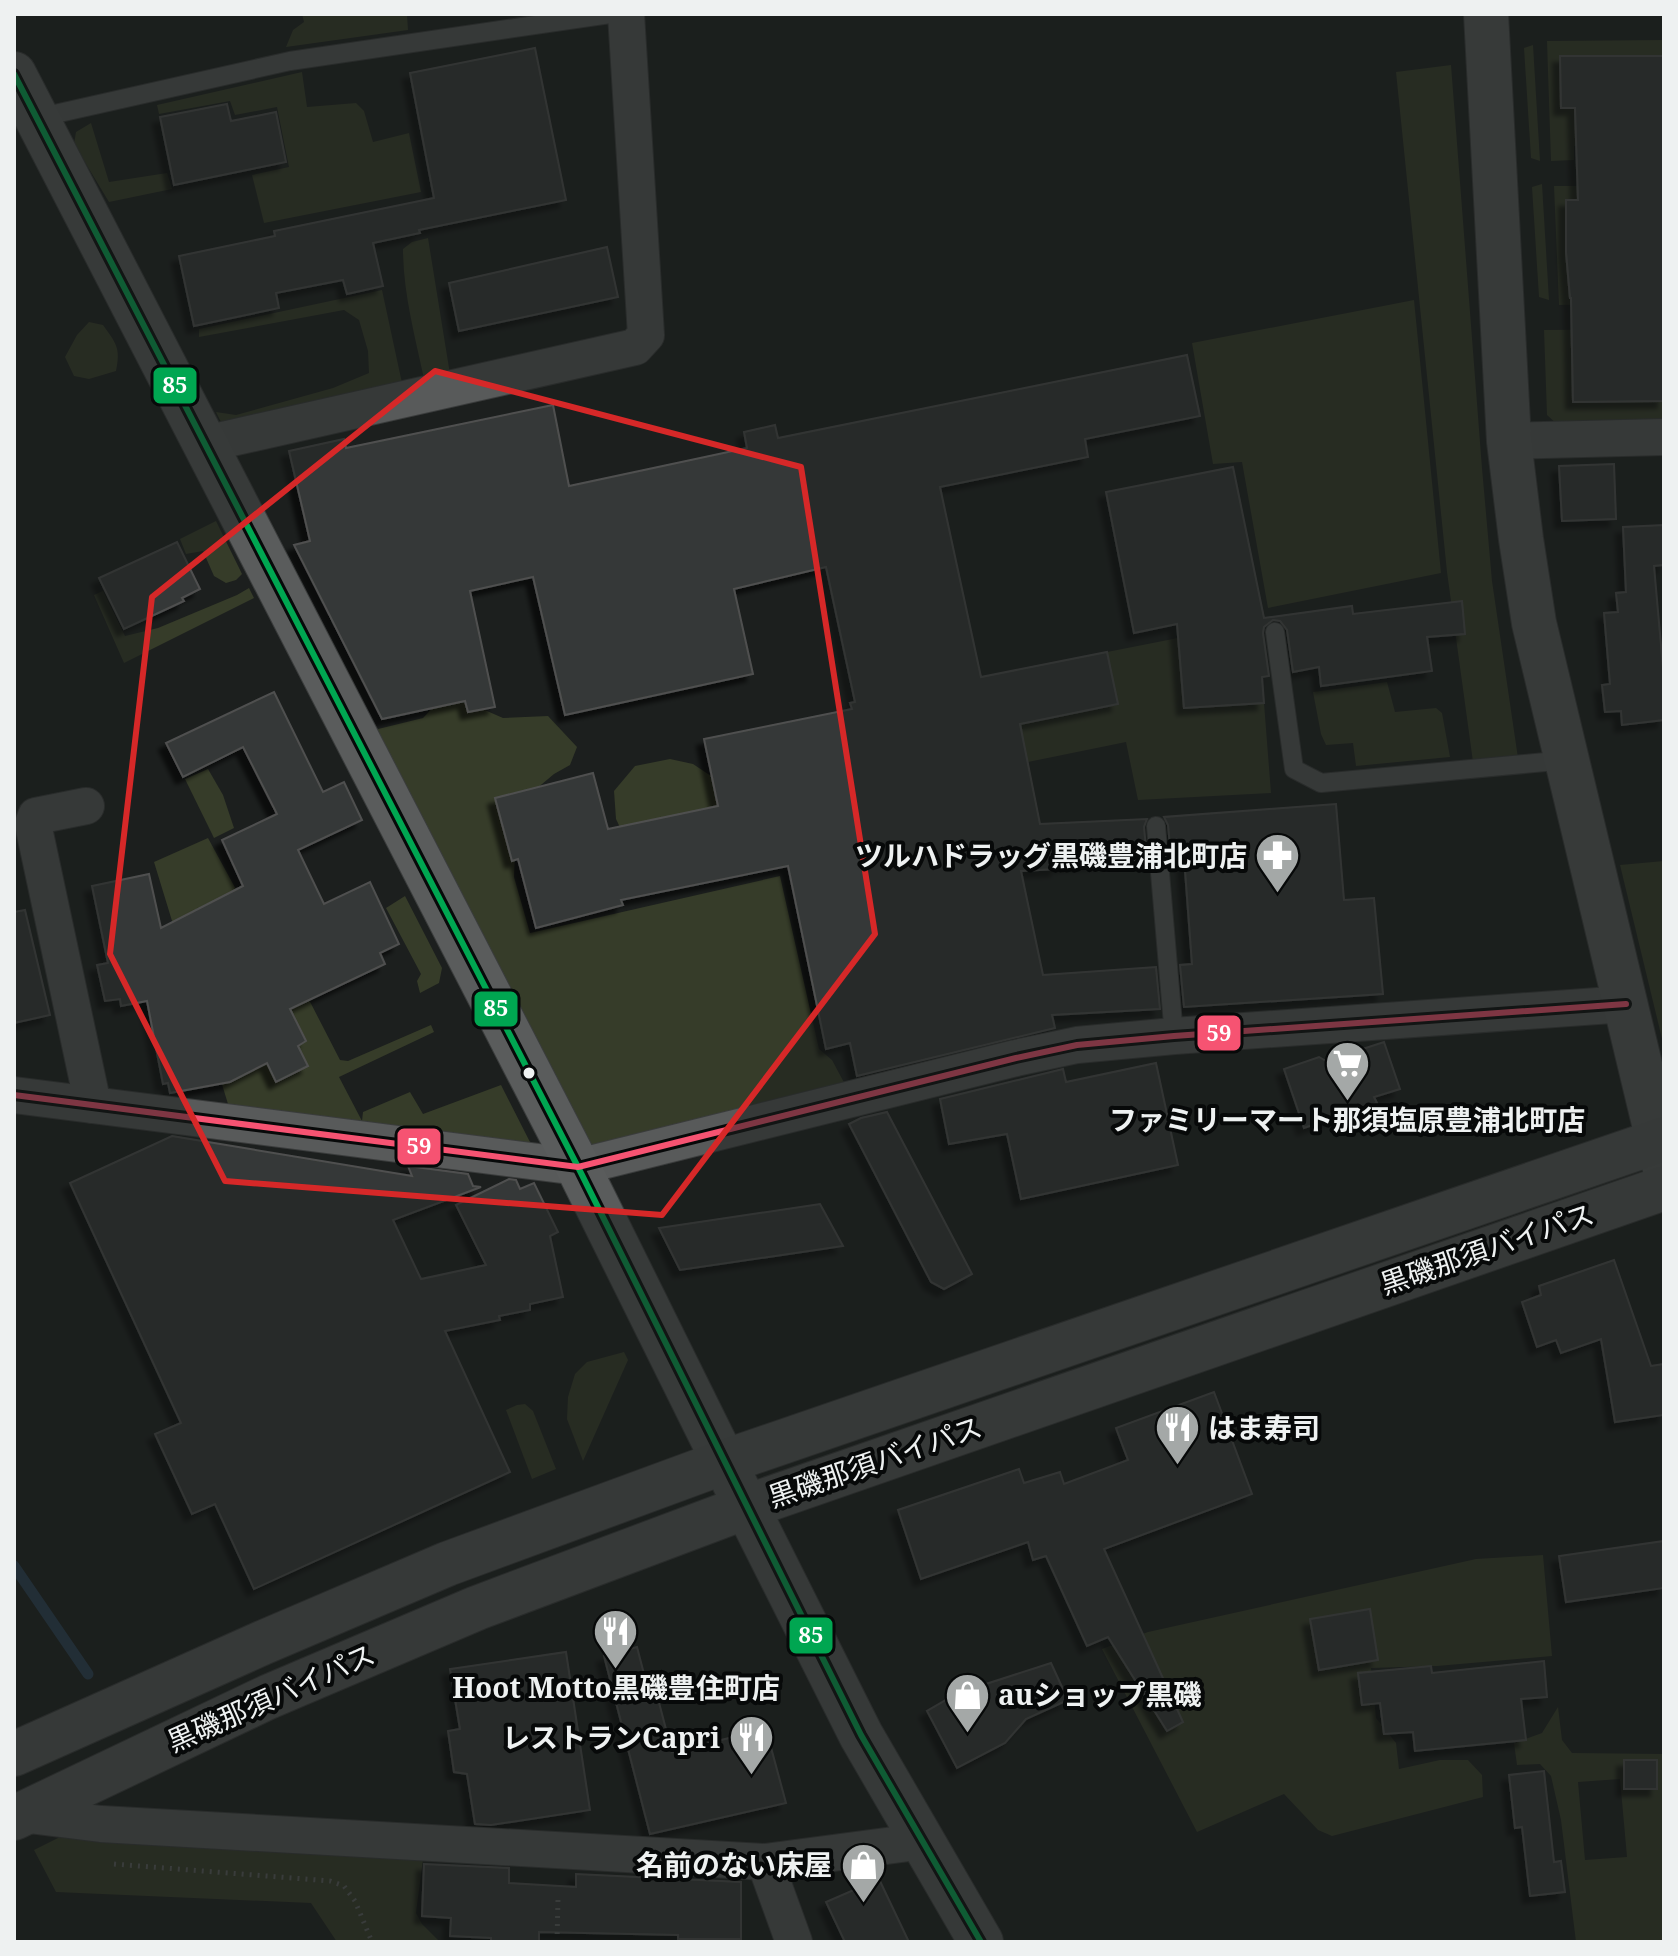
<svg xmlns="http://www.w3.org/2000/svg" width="1678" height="1956" viewBox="0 0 1678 1956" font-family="'Noto Serif','Noto Sans JP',serif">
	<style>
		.green { fill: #363c29; fill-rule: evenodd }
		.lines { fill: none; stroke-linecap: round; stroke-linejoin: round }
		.stream { stroke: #2a4155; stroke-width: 11 }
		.building { fill: #363937; stroke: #4f5050; stroke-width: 2; filter: url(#shadow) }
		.lane-casing { stroke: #3a3c3c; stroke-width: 20 }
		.street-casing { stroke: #3a3c3c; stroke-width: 38 }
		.secondary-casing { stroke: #3a3c3c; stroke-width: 46 }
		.primary-casing { stroke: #3a3c3c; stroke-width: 46 }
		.path { stroke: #5d5f5f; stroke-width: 5; stroke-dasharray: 2 6; stroke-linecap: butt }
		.lane { stroke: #585a5a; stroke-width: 18 }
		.street { stroke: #585a5a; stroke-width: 36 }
		.secondary { stroke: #5a5c5c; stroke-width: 44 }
		.primary { stroke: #585a5a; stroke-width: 44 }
		.bus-1-casing { stroke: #070909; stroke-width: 12 }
		.bus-2-casing { stroke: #070909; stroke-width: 12 }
		.bus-1 { stroke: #00a651; stroke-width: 6 }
		.bus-2 { stroke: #f65372; stroke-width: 6 }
		.marked { fill: none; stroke: #d62828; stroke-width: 6; stroke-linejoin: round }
		.bus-dot { fill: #eef1f1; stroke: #070909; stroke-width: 3 }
		.labels { text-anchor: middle; stroke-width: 8; stroke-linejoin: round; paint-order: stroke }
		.poi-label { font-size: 28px; font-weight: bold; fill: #eef1f1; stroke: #070909; text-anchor: end }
		.street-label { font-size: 28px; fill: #eef1f1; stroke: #070909 }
		.line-badge { stroke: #070909; stroke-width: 3 }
		.badge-label { font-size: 22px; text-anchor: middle; font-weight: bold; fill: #fff }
	</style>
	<defs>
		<filter id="shadow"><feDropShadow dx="-7" dy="7" stdDeviation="2" flood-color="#0009"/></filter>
	</defs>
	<rect width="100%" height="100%" fill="#1c1f1e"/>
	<g class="green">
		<polygon points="302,14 407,14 408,30 286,47 293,30 304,22"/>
		<polygon points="1664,40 1664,56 1561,56 1664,107 1664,146 1574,146 1574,160 1551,161 1547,41"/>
		<polygon points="1533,45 1540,161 1531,158 1524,48"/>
		<polygon points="1451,65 1482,468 1492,581 1518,758 1473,762 1447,572 1396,72"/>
		<polygon points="302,72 307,107 356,103 364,111 373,142 409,133 421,192 264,223 252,175 289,167 277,107 235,115 230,101 159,114 157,105"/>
		<polygon points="91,123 109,182 167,173 172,189 109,202 74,144 76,132"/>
		<polygon points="1542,184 1549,300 1539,297 1532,187"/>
		<polygon points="1554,186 1664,186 1664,200 1566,201 1567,252 1596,304 1559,305"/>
		<path d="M428 238 450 374 424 379C415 336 403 293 403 249L412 242Z"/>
		<polygon points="382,290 402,383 223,426 216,412 236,415 333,388 369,373 368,351 359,320 344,310 199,337 199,329"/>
		<polygon points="1414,300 1441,573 1268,608 1242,462 1213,464 1192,343"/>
		<path d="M89 322 103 325C116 343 121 348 116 371L89 379 74 376 65 357 77 335Z"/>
		<polygon points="1664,329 1664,425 1558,425 1547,415 1544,330"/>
		<polygon points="216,521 242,574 236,580 226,583 214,576 203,551 186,554 180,539"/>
		<polygon points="249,588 254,598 124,663 94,595 103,591 125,636 158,628 237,595"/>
		<polygon points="1178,638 1264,703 1271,793 1138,800 1126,742 1028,762 1020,724 1117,705 1107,652"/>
		<polygon points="1387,682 1395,712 1436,708 1442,713 1450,757 1356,766 1353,743 1326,745 1321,734 1313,692"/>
		<polygon points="455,697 503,718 548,716 577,747 570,765 554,774 517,805 514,877 530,933 780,876 819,1049 832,1060 847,1088 593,1150 374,730 423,718 442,698"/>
		<polygon points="670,759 693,764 717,780 719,818 628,844 616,819 614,791 635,766"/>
		<polygon points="208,769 223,795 234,828 214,838 185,779"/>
		<path d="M208 838 274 959 286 955 340 1060 348 1061 431 1025 434 1032 339 1077 362 1121 363 1112 410 1092 423 1114 501 1085 531 1144 364 1123 228 1104 154 862ZM227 894 306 1041 298 1046 308 1066 277 1082 186 915Z"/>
		<polygon points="1664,861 1664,1047 1620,865"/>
		<polygon points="405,896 442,968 439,983 420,993 417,981 421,974 386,908"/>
		<polygon points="624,1352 628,1360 583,1461 567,1419 568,1397 575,1374 587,1362"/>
		<polygon points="525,1404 533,1411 556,1469 532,1479 506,1410 517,1405"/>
		<polygon points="1543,1555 1552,1656 1437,1666 1371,1668 1376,1718 1396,1743 1399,1769 1440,1760 1468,1760 1482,1775 1483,1797 1332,1836 1318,1830 1284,1794 1197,1832 1102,1649 1148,1632 1476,1559"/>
		<path d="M1558 1707 1562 1740 1572 1753 1664 1754V1942H1576L1561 1820 1551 1776 1540 1764 1517 1765 1514 1743 1542 1733ZM1620 1779 1627 1857 1585 1860 1578 1782Z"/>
		<polygon points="68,1833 423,1859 416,1913 422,1924 440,1942 337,1942 311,1903 56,1892 34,1850"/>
	</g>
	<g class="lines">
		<polyline class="stream" points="14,1566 88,1674"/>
	</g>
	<g class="building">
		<polygon points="535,48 566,200 419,230 420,233 373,243 383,286 347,294 343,280 276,293 279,308 194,326 179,256 275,236 274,231 434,198 410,73"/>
		<polygon points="1560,56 1664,56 1664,401 1573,402 1571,298 1570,298 1566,252 1566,200 1578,200 1575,108 1561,108"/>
		<polygon points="227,104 231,121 276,112 286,162 174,185 160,117"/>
		<polygon points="607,247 618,297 459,331 449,283"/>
		<polygon points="1187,355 1200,416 1085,439 1088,457 940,487 981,677 1107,652 1118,704 1020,724 1040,824 1147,819 1144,827 1147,859 1057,865 1057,869 1021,871 1043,975 1156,967 1160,1009 1052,1015 1055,1028 857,1076 850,1043 826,1049 788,866 621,900 623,905 536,928 518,859 512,861 495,798 593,773 608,829 718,806 704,739 852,709 850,703 855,702 826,567 734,589 753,674 565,715 533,577 470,591 495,707 468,712 465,701 382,719 294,545 310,541 289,451 344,439 346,448 553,405 569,486 747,448 744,432 775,425 778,438"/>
		<polygon points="1614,464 1616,519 1562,521 1559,466"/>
		<polygon points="1233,467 1264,618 1352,606 1353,614 1462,601 1465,634 1427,637 1432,671 1321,686 1319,667 1293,672 1287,630 1280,621 1273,620 1264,627 1263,633 1269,676 1262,677 1264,703 1184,708 1177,624 1134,633 1106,492"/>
		<polygon points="1664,525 1664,565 1654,566 1664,679 1664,720 1622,725 1621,711 1605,712 1602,685 1610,684 1604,613 1618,612 1616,593 1626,592 1623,527"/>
		<polygon points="177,542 200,589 182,598 184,601 124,629 99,578"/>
		<polygon points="274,692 323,792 344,782 362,820 298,850 324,904 370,882 399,944 380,953 385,964 290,1009 306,1041 298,1046 308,1066 276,1082 267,1063 230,1082 170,1093 168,1083 163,1084 147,1001 121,1006 120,999 105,1001 97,965 108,963 92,886 149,874 161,928 243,886 222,840 277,814 243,747 183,777 166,743"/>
		<polygon points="1336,804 1344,900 1374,898 1383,994 1184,1007 1180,965 1192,964 1184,857 1171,857 1168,825 1164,817"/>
		<polygon points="25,910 50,1015 14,1023 14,912"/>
		<polygon points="1384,1042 1400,1089 1374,1097 1377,1103 1304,1128 1284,1069 1319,1057 1326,1061"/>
		<polygon points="1156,1063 1178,1165 1021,1199 1007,1134 949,1144 940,1099 1063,1069 1066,1082"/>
		<polygon points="887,1112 972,1274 944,1289 931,1282 849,1124 861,1118"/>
		<polygon points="172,1136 412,1176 408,1166 468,1174 473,1186 481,1187 393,1220 421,1279 486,1265 456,1205 509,1179 516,1180 520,1189 534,1183 558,1232 550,1236 563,1297 530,1304 530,1310 499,1316 500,1320 445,1331 510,1472 254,1589 215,1504 192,1514 155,1434 181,1423 70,1183"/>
		<polygon points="820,1204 843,1246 680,1270 659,1228"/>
		<polygon points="1614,1260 1651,1366 1664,1364 1664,1415 1615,1422 1601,1339 1561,1353 1556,1340 1537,1347 1522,1302 1541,1295 1539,1286"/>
		<polygon points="1214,1392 1252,1494 1104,1549 1183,1722 1167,1731 1108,1637 1087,1646 1046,1556 1033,1560 1028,1542 921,1579 898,1510 1019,1469 1024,1483 1060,1472 1064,1484 1128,1460 1116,1428"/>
		<polygon points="1664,1541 1664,1588 1566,1602 1559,1556"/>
		<polygon points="1370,1609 1378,1660 1319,1670 1310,1619"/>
		<polygon points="637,1647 650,1697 657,1695 672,1752 766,1729 786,1803 650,1834 604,1656"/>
		<polygon points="566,1652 590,1810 491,1825 475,1824 467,1774 454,1772 448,1731 460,1729 450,1669"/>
		<polygon points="1544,1661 1547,1697 1521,1699 1526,1740 1415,1751 1413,1732 1384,1734 1380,1703 1362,1705 1358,1673 1431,1666 1432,1673"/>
		<polygon points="1051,1663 1068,1700 1026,1719 1005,1743 957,1768 927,1711 958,1693"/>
		<rect x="1624" y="1760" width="33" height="29"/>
		<polygon points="1544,1771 1554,1862 1561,1861 1565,1892 1530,1896 1522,1827 1515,1828 1509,1775"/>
		<polygon points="424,1864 509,1868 509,1883 576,1887 576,1874 741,1882 741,1939 678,1939 678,1935 539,1932 539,1942 491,1942 491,1938 450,1936 451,1918 422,1916"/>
		<polygon points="879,1879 909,1942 845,1942 826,1902"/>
	</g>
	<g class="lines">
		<defs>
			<g id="lane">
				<polyline points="37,118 290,61 610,14"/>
				<polyline points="1275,632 1294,769 1321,783 1567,760"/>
				<polyline points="1156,826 1174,1036"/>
			</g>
			<g id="street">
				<polyline points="1509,441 1664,437"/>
				<polyline points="205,444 635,347 646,335 626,14"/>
				<polyline points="86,806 36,816 33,824 93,1105"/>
				<polyline points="14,1095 578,1167 1016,1058 1077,1045 1174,1036 1626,1004"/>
				<polyline points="21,1814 101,1824 765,1862 924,1841"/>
				<polyline points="765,1862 794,1942"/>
			</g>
			<g id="secondary">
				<polyline points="1486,14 1509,441 1521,539 1534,623 1664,1165"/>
				<polyline points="14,74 578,1167 724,1462"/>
			</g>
			<g id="primary">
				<polyline points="734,1482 861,1735 981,1942"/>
				<polyline points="14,1754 262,1643 447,1564 724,1462 1664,1139"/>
				<polyline points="14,1818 268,1697 477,1608 746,1507 1664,1188"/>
			</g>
		</defs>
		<use href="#lane" class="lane-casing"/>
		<use href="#street" class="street-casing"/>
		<use href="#secondary" class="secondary-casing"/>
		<use href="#primary" class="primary-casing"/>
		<g class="path">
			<polyline points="114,1864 330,1881 344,1886 355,1901 372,1942"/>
			<polyline points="557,1942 558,1898"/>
		</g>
		<use href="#lane" class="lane"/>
		<use href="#street" class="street"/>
		<use href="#secondary" class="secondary"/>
		<use href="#primary" class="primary"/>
		<defs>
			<polyline id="bus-1" points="14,74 578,1167 861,1735 981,1942"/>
			<polyline id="bus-2" points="14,1095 578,1167 1016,1058 1077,1045 1174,1036 1626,1004"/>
		</defs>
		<use href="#bus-1" class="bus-1-casing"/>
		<use href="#bus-2" class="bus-2-casing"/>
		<use href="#bus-1" class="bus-1"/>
		<use href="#bus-2" class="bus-2"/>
	</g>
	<path d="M0 0H1678V1956H0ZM435 371 801 467 875 934 662 1215 225 1181 110 954 152 597Z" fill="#1c1f1e" fill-opacity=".55" fill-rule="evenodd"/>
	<path class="marked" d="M435 371 801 467 875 934 662 1215 225 1181 110 954 152 597Z"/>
	<defs>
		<symbol id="pharmacy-pin" viewBox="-11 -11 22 30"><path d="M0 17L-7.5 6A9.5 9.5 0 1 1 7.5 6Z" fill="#a4a8a7" stroke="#070909"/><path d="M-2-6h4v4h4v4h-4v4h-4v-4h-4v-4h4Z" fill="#fff"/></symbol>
		<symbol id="supermarket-pin" viewBox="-11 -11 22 30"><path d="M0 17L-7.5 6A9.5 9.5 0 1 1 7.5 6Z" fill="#a4a8a7" stroke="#070909"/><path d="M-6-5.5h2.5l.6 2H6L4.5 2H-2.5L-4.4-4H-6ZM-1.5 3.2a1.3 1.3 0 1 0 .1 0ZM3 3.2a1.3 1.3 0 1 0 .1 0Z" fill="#fff"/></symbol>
		<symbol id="restaurant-pin" viewBox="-11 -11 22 30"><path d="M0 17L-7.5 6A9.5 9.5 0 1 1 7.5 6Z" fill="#a4a8a7" stroke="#070909"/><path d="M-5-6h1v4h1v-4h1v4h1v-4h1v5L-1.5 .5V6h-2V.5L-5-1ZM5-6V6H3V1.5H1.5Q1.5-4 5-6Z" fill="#fff"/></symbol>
		<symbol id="shop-pin" viewBox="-11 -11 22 30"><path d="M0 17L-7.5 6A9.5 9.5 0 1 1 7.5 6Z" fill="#a4a8a7" stroke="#070909"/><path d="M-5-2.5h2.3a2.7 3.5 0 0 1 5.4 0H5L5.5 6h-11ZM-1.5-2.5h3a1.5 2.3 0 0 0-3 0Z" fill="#fff"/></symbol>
	</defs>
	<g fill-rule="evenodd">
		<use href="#pharmacy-pin" x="1252" y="830" width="51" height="69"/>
		<use href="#supermarket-pin" x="1322" y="1038" width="51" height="69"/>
		<use href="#restaurant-pin" x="1152" y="1402" width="51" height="69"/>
		<use href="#restaurant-pin" x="590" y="1606" width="51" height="69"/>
		<use href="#shop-pin" x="942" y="1670" width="51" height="69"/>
		<use href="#restaurant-pin" x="726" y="1712" width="51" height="69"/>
		<use href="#shop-pin" x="838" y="1840" width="51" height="69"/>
	</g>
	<circle class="bus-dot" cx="529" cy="1073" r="7"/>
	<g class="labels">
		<g class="poi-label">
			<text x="1247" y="866">ツルハドラッグ黒磯豊浦北町店</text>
			<text x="1347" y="1130" text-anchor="middle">ファミリーマート那須塩原豊浦北町店</text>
			<text x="1208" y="1438" text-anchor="start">はま寿司</text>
			<text x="616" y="1698" text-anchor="middle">Hoot Motto黒磯豊住町店</text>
			<text x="998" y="1705" text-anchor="start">auショップ黒磯</text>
			<text x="720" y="1748">レストランCapri</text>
			<text x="832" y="1875">名前のない床屋</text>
		</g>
		<g class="street-label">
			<text transform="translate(1487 1249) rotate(-19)" y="10">黒磯那須バイパス</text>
			<text transform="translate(875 1462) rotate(-19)" y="10">黒磯那須バイパス</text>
			<text transform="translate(271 1698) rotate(-24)" y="10">黒磯那須バイパス</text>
		</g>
	</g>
	<g class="line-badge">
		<rect x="152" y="366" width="46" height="39" rx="8" fill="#00a651"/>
		<rect x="473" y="990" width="46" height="38" rx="8" fill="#00a651"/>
		<rect x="1196" y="1014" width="46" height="38" rx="8" fill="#f65372"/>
		<rect x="396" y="1127" width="46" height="39" rx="8" fill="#f65372"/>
		<rect x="788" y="1616" width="46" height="39" rx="8" fill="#00a651"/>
	</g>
	<g class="badge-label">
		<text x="175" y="393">85</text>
		<text x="496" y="1016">85</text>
		<text x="1219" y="1041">59</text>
		<text x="419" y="1154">59</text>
		<text x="811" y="1643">85</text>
	</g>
	<rect width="1678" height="1956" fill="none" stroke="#eef1f1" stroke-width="32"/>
</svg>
